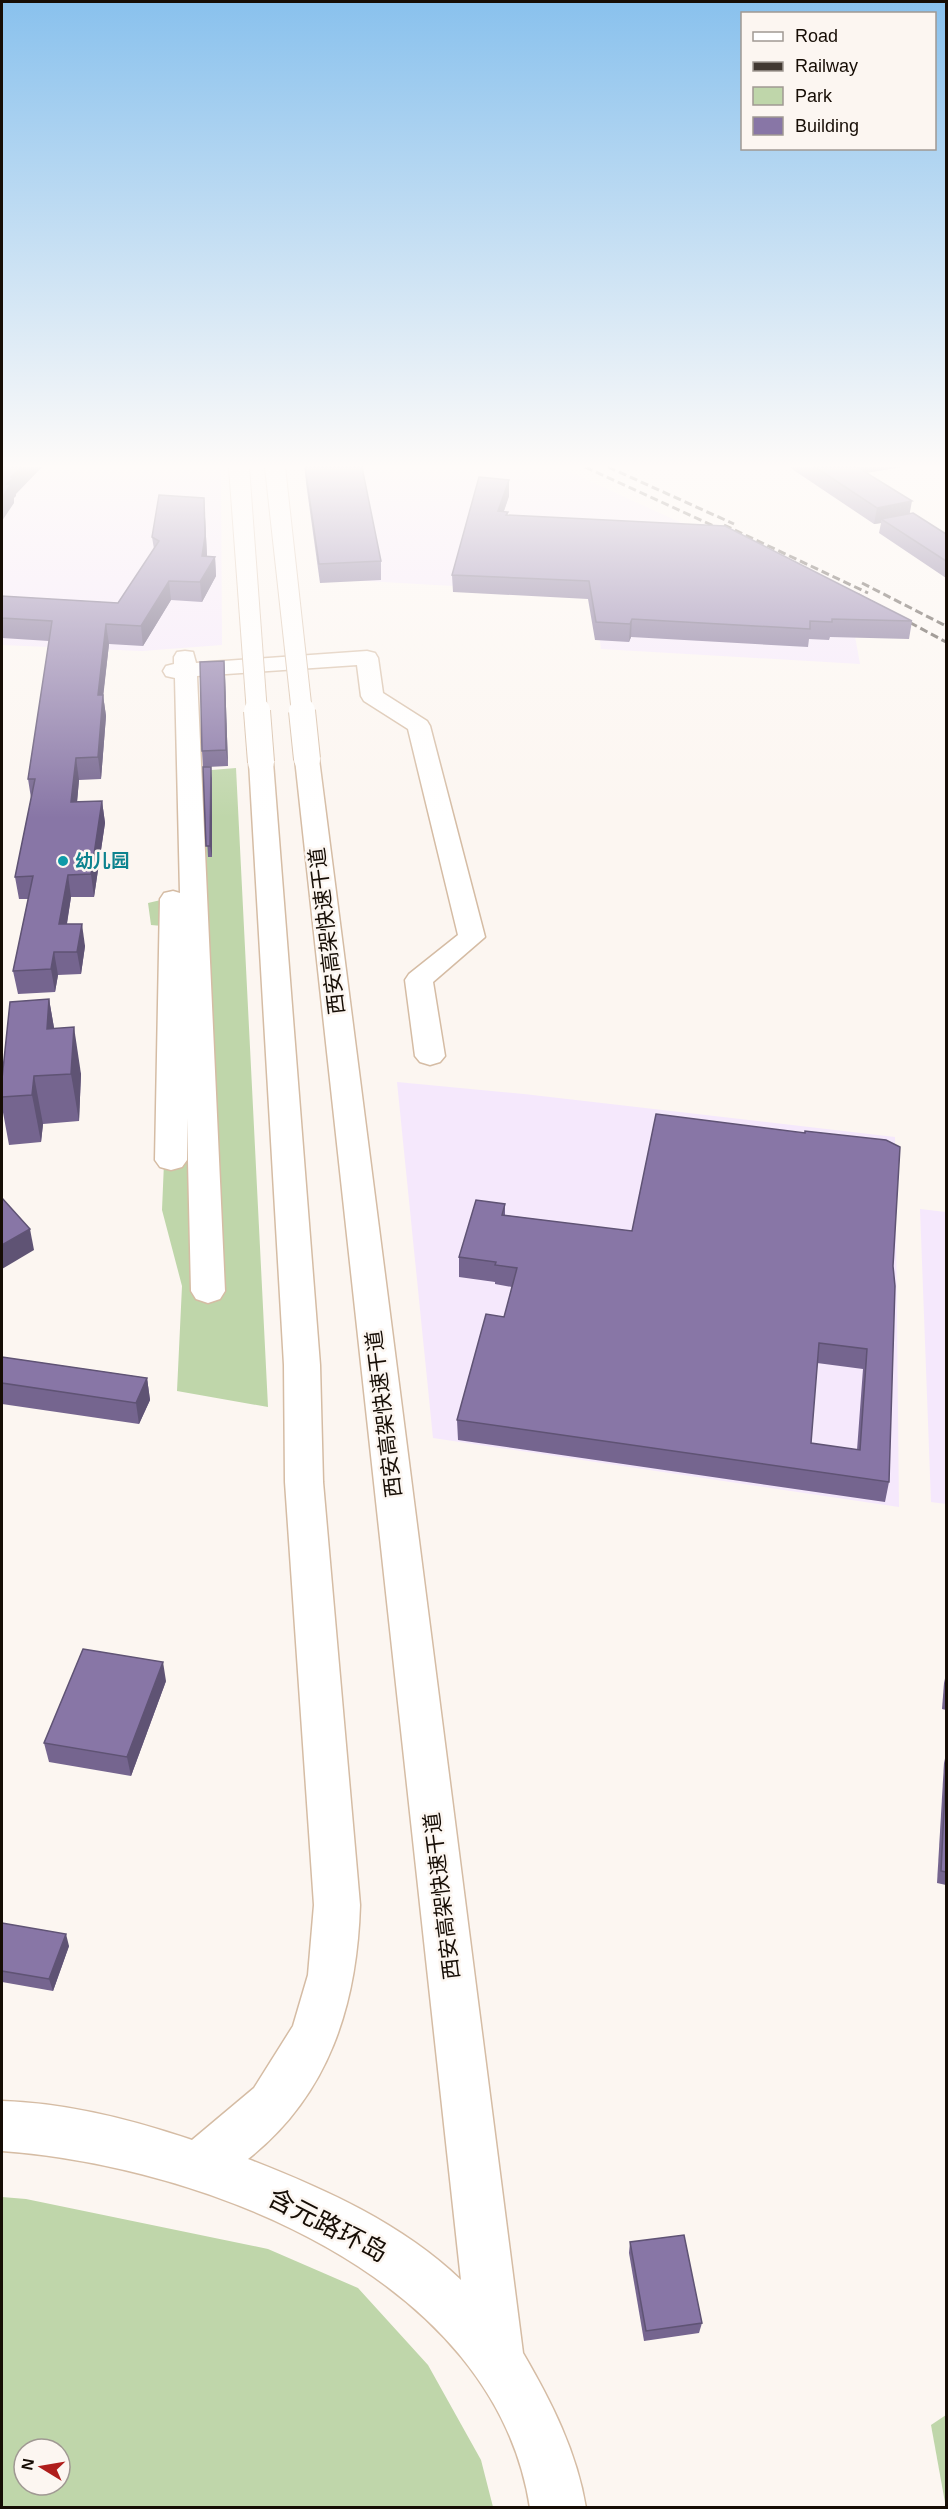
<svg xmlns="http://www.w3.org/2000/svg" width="948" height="2509" viewBox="0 0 948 2509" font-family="Arial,'Noto Sans SC',sans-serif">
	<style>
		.industrial { fill: #f5e8fc }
		.green { fill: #bfd6aa; fill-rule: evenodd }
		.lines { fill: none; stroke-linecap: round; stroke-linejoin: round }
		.minor-casing { stroke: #d5bca4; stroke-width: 3 }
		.trunk-casing { stroke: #d5bca4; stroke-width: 3 }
		.minor { fill: #fff; fill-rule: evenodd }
		.trunk { fill: #fff; fill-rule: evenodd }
		.rail { stroke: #413831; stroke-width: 3; stroke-dasharray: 8 4; stroke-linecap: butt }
		.trunk-bridge-far1-casing { stroke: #d5bca4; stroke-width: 22; stroke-linecap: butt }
		.trunk-bridge-casing { stroke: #d5bca4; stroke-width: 28; stroke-linecap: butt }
		.trunk-bridge-far1 { stroke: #fff; stroke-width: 20 }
		.trunk-bridge { stroke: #fff; stroke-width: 26 }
		.wall { fill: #75658f; fill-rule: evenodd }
		.shaded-wall { fill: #5f5374 }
		.building { fill: #8876a6; stroke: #5f5374; stroke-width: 1.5; fill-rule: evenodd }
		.culture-dot { fill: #0f9aa8; stroke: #fcf6f1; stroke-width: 2 }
		.labels { text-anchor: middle; stroke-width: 5; stroke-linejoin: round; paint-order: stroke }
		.far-culture-label { font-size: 18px; font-weight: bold; fill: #0d838f; stroke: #fcf6f1; text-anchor: start }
		.street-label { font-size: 21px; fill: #160d05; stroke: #fcf6f1 }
		.near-street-label { font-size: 26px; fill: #160d05; stroke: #fcf6f1 }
	</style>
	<rect width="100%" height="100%" fill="#fcf6f1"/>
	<g class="industrial">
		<polygon points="2,467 221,467 222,645 142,651 2,645"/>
		<polygon points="308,467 559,467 868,608 855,636 860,664 601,649 594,594 330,579"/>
		<polygon points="397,1082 524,1094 895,1137 899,1507 433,1438"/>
		<polygon points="920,1209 946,1212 946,1504 931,1502"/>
	</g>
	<g class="green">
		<polygon points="236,768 268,1407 177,1391 182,1286 162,1210 174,927 151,925 148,903 199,891 187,772"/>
		<path d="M2 2197 26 2199 268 2249 358 2288 428 2365 481 2460 493 2507H2ZM24 2449H60V2485H24Z"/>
		<polygon points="946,2415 946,2508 931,2425"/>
	</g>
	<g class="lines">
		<defs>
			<polygon id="minor" points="185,651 193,652 196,663 367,651 375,653 378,658 383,693 427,721 430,726 485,937 433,982 445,1056 440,1062 430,1065 420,1062 415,1056 405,980 409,974 458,935 408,729 364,701 361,696 357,665 197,676 225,1291 220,1299 208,1303 196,1299 191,1291 187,1118 187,1160 182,1167 171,1170 160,1167 155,1160 160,899 164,893 173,891 180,893 175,678 166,676 163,671 166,666 174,664 174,657 177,652"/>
			<path id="trunk" d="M307 752 315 754 319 759 523 2353C551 2401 577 2452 586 2508H530C495 2277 205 2166 2 2151V2101C67 2103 130 2119 192 2140L254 2088 293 2026 308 1975 314 1905 285 1482 284 1365 249 762 253 757 261 755 269 757 273 762 320 1365 323 1482 360 1905C357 2005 329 2095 248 2159 325 2189 401 2223 461 2280L295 759 299 754Z"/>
		</defs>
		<use href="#minor" class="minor-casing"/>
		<use href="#trunk" class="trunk-casing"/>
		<use href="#minor" class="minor"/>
		<use href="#trunk" class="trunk"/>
		<g class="rail">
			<polyline points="585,467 729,533"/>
			<polyline points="608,467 734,524"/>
			<polyline points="724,525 868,593"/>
			<polyline points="862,583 946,626"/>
			<polyline points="857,594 946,642"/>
		</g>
		<defs>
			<g id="trunk-bridge-far1">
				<polyline points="239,467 257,713"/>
				<polyline points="275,467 302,713"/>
			</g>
			<g id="trunk-bridge">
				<polyline points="257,711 261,762"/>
				<polyline points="302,711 307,759"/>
			</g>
		</defs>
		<use href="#trunk-bridge-far1" class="trunk-bridge-far1-casing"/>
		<use href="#trunk-bridge" class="trunk-bridge-casing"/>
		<use href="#trunk-bridge-far1" class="trunk-bridge-far1"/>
		<use href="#trunk-bridge" class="trunk-bridge"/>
	</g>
	<g class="wall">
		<polygon points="305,467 381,561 381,580 320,583 306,483"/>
		<polygon points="789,467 902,467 866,473 910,513 946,534 946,578 879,533 881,523 874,524"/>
		<polygon points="509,480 509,496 504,511 508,515 912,621 909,639 830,637 829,640 809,639 808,647 631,637 629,642 595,640 588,599 453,592 452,575"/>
		<polygon points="205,517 207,556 215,557 216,576 202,602 171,600 143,646 109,644 103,695 106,716 101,779 79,780 77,802 102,801 105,823 94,897 71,897 67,924 85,946 81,974 58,975 55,992 18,994 13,971 28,899 19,899 15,877 31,798 28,779 49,641 2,638 2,596 118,603 154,549 152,537"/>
		<polygon points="224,661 225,676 228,766 207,767 212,779 212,857 208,857 203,767 202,751"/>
		<polygon points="49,999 54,1028 81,1074 79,1121 43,1124 41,1142 9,1145 2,1107 2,1079"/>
		<path d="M505 1204V1215L893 1266 889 1482 885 1502 458 1440 457 1420 504 1317 512 1287 495 1284V1282L459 1277V1257ZM817 1363 863 1369 857 1450 811 1443Z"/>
		<polygon points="2,1357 147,1378 150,1400 139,1424 2,1404"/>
		<polygon points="946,1674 946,1710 942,1709 944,1683"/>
		<polygon points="166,1681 131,1776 49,1762 44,1743"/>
		<polygon points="946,1754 946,1885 937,1883 944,1763"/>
		<polygon points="2,1923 69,1946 53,1991 2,1982"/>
		<polygon points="630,2242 702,2323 699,2333 644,2341 629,2253"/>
	</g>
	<g class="shaded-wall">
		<polygon points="22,467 42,467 16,494 16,496 14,498 14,503 2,521 2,498 7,484 11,477"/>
		<polygon points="846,467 902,467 845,476"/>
		<polygon points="509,480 509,496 498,528 498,511"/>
		<polygon points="204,498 207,555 205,574 215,557 216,576 202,602 200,582 202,556"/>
		<polygon points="912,501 909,517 881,519 881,523 874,524 877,508"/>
		<polygon points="169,581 171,600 143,646 141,626"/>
		<polygon points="632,619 631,637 629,642 630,624"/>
		<polygon points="106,624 109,644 101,716 98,695"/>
		<polygon points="224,661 225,676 228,766 226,750"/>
		<polygon points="103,695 106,716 101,779 98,757"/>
		<polygon points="76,758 79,780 75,824 71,802"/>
		<polygon points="211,767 212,779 212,857 210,846"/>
		<polygon points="102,801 105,823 94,897 91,874"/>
		<polygon points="68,875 71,897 63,947 59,924"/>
		<polygon points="82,924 85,946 81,974 77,952"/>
		<polygon points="54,952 58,975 55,992 51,969"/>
		<polygon points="49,999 57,1045 47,1029"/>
		<polygon points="74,1027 81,1074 79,1121 71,1074"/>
		<polygon points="34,1076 43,1124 41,1142 32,1095"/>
		<polygon points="30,1229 34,1250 2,1269 2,1245"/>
		<polygon points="147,1378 150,1400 139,1424 136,1403"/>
		<polygon points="163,1662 166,1681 131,1776 127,1757"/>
		<polygon points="66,1934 69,1946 53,1991 49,1979"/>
	</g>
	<g class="building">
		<polygon points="2,467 22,467 11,477 13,478 7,484 11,484 2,498"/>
		<polygon points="305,467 362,467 381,561 319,564"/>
		<polygon points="815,467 857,467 912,501 877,508"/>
		<polygon points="479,477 509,480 498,511 508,512 506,515 725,526 912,621 832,619 832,622 810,621 810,629 632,619 630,624 596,622 589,581 452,575"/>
		<polygon points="159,495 204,498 205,536 202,556 215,557 200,582 169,581 141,626 106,624 98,695 103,695 98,757 76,758 71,802 102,801 91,874 68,875 59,924 82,924 77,952 54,952 51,969 13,971 33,876 15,877 35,779 28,779 52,621 2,618 2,596 118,603 159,541 152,537"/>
		<polygon points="913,513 946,534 946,561 881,519"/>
		<polygon points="224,661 226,750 202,751 200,662"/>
		<polygon points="203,767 211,767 210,846 206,846"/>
		<polygon points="49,999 47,1029 74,1027 71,1074 34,1076 32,1095 2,1097 2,1079 10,1002"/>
		<path d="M656 1114 805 1133V1131L886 1140 900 1147 893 1266 895 1286 889 1482 457 1420 486 1314 504 1317 517 1268 495 1265 496 1262 459 1257 476 1200 505 1204 502 1215 632 1231ZM819 1343 867 1349 860 1450 811 1443Z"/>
		<polygon points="2,1198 30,1229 2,1245"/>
		<polygon points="2,1357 147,1378 136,1403 2,1383"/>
		<polygon points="83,1649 163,1662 127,1757 44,1743"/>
		<polygon points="946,1769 946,1872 941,1871"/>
		<polygon points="2,1923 66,1934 49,1979 2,1971"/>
		<polygon points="684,2235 702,2323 646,2331 630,2242"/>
	</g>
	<linearGradient id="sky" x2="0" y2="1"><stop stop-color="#89c1ed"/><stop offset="0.57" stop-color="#fefbf9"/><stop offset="1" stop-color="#fefbf9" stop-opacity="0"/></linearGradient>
	<rect width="948" height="818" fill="url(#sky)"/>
	<circle class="culture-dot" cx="63" cy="861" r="6"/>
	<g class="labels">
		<g class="far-culture-label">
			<text x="75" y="867">幼儿园</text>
		</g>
		<g class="street-label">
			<text transform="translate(327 931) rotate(-97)" y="7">西安高架快速干道</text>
			<text transform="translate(384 1414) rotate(-97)" y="7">西安高架快速干道</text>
			<text transform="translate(442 1896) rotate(-97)" y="7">西安高架快速干道</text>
		</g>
		<g class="near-street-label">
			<text transform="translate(328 2225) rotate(27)" y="9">含元路环岛</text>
		</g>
	</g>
	<rect width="948" height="2509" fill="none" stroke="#160d05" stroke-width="6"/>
	<rect x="741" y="12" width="195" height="138" fill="#fcf6f1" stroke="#a09993" stroke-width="1.5"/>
	<rect x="753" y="32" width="30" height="9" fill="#ffffff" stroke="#a09993" stroke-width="1.5"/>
	<text x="795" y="42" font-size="18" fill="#160d05">Road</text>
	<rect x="753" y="62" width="30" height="9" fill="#413831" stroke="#a09993" stroke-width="1.5"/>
	<text x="795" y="72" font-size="18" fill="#160d05">Railway</text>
	<rect x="753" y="87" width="30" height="18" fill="#bfd6aa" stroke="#a09993" stroke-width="1.5"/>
	<text x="795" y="102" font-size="18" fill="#160d05">Park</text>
	<rect x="753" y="117" width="30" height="18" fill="#8876a6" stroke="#a09993" stroke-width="1.5"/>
	<text x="795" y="132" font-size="18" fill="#160d05">Building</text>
	<g transform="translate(42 2467) rotate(281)"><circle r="28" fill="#fcf6f1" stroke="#a09993" stroke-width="1.5"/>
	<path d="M0-4.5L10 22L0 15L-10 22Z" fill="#af1e1c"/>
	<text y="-9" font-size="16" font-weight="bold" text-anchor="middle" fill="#160d05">N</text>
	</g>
</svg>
